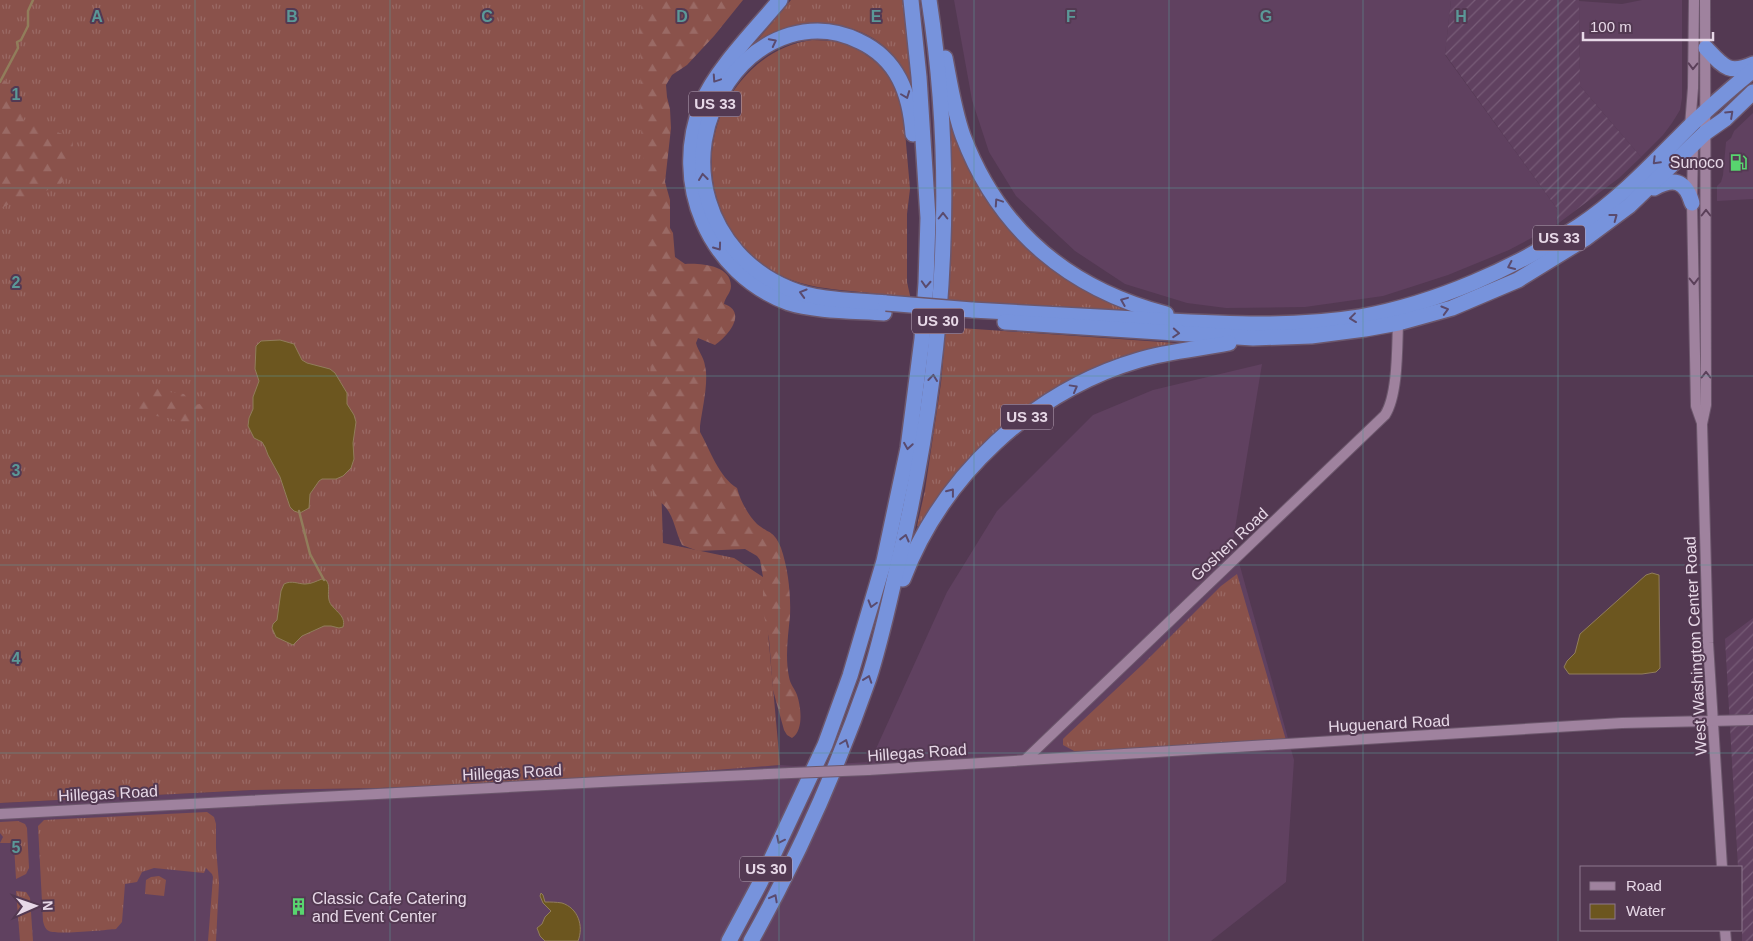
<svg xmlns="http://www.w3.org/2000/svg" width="1753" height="941" viewBox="0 0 1753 941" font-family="Helvetica,sans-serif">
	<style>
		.built { fill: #604160 }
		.industrial { fill: url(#industrial-furrows) }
		.grass { fill: url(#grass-tufts) }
		.forest { fill: url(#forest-firs) }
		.water { fill: #6c561f; stroke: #917d5b }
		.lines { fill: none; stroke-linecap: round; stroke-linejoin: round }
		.stream { stroke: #917d5b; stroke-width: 2.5 }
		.secondary-casing { stroke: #6c576c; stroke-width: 12 }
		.highway-casing { stroke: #6c576c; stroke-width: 18 }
		.secondary { stroke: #9f829e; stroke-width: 10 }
		.highway { stroke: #7793dc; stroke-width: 15 }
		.secondary-bridge-casing { stroke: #6c576c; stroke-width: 12; stroke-linecap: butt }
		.highway-bridge-casing { stroke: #6c576c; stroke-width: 18; stroke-linecap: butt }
		.secondary-bridge { stroke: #9f829e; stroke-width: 10 }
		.highway-bridge { stroke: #7793dc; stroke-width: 15 }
		.oneway { stroke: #5a4b6e }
		.oneway2 { stroke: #5b405a }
		.grid { fill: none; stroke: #5b9898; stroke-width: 1; stroke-opacity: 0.55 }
		.labels { text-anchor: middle; stroke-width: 4; stroke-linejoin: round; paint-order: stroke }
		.shield { fill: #533952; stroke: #bba8ba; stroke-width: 1 }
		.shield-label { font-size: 15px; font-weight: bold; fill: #e7d8e7 }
		.poi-label { font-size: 16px; fill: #e7d8e7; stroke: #533952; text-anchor: end }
		.street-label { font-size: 16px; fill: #e7d8e7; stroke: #533952 }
		.grid-label { font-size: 16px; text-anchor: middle; font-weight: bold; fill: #5b9898; stroke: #533952; stroke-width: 4; stroke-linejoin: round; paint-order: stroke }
	</style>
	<defs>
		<pattern id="industrial-furrows" width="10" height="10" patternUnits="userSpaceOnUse" patternTransform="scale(1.25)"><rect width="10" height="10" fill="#604160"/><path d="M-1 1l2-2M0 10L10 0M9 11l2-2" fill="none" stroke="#775c77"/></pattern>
		<pattern id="grass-tufts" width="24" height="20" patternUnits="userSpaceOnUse" patternTransform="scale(1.25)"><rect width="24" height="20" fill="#8a524b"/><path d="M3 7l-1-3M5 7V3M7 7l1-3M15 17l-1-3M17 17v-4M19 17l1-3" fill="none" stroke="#9a6a65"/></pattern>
		<pattern id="forest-firs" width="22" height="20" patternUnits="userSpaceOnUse" patternTransform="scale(1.25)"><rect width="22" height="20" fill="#8a524b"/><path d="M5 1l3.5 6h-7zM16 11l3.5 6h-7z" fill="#9a6a65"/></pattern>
	</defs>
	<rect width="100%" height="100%" fill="#533952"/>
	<g class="built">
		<polygon points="954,0 1451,0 1445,55 1558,210 1556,225 1509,250 1448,275 1383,296 1305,307 1226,308 1187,303 1125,284 1075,251 1016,196 989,152 972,100"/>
		<polygon points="1642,0 1682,0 1682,98 1680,110 1672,123 1663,135 1641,157 1580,86 1579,1 1622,4"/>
		<polygon points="1753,113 1753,199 1717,201 1717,186 1721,182 1723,175 1726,142 1731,138 1734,131"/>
		<polygon points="1262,364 1233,541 1294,760 1286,882 1211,941 0,941 0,803 253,790 380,788 504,783 780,765 795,766 870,762 947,592 997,511 1093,415 1153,390"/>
	</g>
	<g class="industrial">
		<polygon points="1451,0 1579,0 1580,86 1641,157 1619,178 1556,225 1558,210 1445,54"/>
		<polygon points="1753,618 1753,941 1742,941 1742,867 1738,867 1725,639"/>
	</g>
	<g class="grass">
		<polygon points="0,0 645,0 663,543 734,558 763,577 780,765 663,774 504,783 380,788 253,790 0,803"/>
		<path d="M791 0H903L912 89 910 90C908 82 906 74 902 68 880 27 824 15 783 29 771 33 760 41 750 49Z"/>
		<path d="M812 40 837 41 858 49 877 63 889 77 896 90 904 120 910 189 907 214V282L911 300C904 299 895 299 888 297 882 296 877 294 870 293 836 289 801 289 771 270 706 228 692 141 741 81 759 59 783 44 812 40Z"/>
		<polygon points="947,105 998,210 1129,310 1129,311 948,303"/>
		<polygon points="946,327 1176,343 1176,347 1049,397 922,528 917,526 925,490 941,383"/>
		<polygon points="1237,574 1286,740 1076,752 1063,745 1063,739 1067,735 1143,664 1221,586"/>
		<path d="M207 812 214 817 216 824V848L219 883 216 941H208L213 877 212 874 206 868 204 873 154 868 142 872 137 882 125 884 122 922 116 929C105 930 57 935 49 931 45 929 44 925 43 921L38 826 44 820Z"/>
		<polygon points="18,821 25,824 27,828 29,868 26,874 16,879 14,845 12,843 0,843 3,837 0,833 0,822"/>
		<polygon points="159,876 166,880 164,896 145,894 146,880 151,877"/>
		<polygon points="16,891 26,892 30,898 33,941 20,941"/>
	</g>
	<g class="forest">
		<path d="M642 0H743L714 36 687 65 672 75 666 85 667 97 670 109 671 128 665 182 670 200V228L673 233 675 257 685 264C700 263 731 265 731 286 731 293 725 297 724 304 748 312 728 336 715 345L698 338 696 343C698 351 704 357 705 366 709 381 702 410 700 426V432C710 450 719 477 737 488 740 500 748 515 757 524 769 534 774 530 781 548 788 568 791 594 790 616 788 636 785 657 789 677 790 684 795 689 797 695 801 707 804 730 792 738L787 735 784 730 773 690 769 639 763 611V577L760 560 757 556 745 549 698 551 682 545C673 527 674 507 653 498L647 397 650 380 651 363 650 310 646 264 645 202 647 181 642 151 640 100 641 59 638 42Z"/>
		<path d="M0 77 8 83 24 120 68 136 73 141C72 163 72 174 55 190H48L42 192 41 196 37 198C28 196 23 202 15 199L13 202 0 209Z"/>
		<polygon points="148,386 156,386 161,391 184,394 193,405 200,404 206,411 196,418 192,426 169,418 137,413 136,410 143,402 143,399 140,397 138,387"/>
	</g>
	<g class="water">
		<polygon points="280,340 294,344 302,360 307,363 330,369 335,373 347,393 347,404 354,415 356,422 353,443 354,459 351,468 343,476 336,479 322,479 319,481 310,494 309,508 300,513 294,511 290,507 280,477 268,455 265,447 262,442 254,438 248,426 249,418 253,409 253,397 259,381 255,369 256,346 261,341"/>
		<polygon points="1652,573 1659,575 1660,668 1656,672 1642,674 1569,674 1564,667 1567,661 1575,653 1580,634 1646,575"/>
		<path d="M322 579 326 580C331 586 327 592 329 600 331 610 347 614 343 627L339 628 331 626H324L302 636 293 645 276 637 272 628 273 624 277 620 281 591 284 584C292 580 298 584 305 584 312 584 316 581 322 579Z"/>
		<path d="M541 893 543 895 545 902C551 902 556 902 562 903 578 908 584 926 578 941H545L540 936 537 928 542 924 545 917 551 911 543 903 540 896Z"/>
	</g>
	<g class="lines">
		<g class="stream">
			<polyline points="0,82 18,48 17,42 21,40 28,26 28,11 33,0"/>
			<polyline points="299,511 310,554 324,580"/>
		</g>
		<defs>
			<g id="secondary">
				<polyline points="1705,0 1706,405 1702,424 1708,643 1722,867"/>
				<polyline points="1690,126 1693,88 1694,0"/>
				<polyline points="1693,143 1692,203 1696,406 1702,423"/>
				<path d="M1026 759 1385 415C1398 395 1397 348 1398 323"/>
				<polyline points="868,770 1622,723 1753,720"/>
				<polyline points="0,814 621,781 791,773"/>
				<polyline points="1725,930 1726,941"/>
			</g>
			<g id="highway">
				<path d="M780 0C756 29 716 69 702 103 670 183 708 273 789 303 813 311 857 311 884 313"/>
				<path d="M1706 48C1723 66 1728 75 1753 64"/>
				<path d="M945 58C950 84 954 111 963 136 999 231 1070 289 1166 314"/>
				<path d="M1654 188C1673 178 1685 179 1692 203"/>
				<path d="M886 303C855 300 819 301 790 289 706 255 677 156 728 82 743 60 764 43 790 35 814 28 837 30 859 41 898 59 910 94 913 134"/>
				<path d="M972 310C1026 313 1081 316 1136 319 1211 323 1286 329 1360 317 1437 303 1515 268 1579 226 1620 199 1654 162 1688 128 1709 107 1731 89 1753 70"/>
				<polyline points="1005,322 1253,338 1311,336 1365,329 1398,323 1452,308 1518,280 1586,238 1629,206 1705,133 1725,119 1753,92"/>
				<path d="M903 579C942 476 1033 391 1139 360 1169 351 1199 349 1229 343"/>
				<polyline points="729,941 760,883 825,745 850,676 884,561 908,448 922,339 926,283 928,218 919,77 911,0"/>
				<path d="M751 941C798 857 837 769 869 678 881 641 889 602 898 564 942 380 958 187 929 0"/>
			</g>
		</defs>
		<use href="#secondary" class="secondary-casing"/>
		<use href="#highway" class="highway-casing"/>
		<use href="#secondary" class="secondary"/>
		<use href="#highway" class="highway"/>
		<defs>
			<polyline id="secondary-bridge" points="791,773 868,770"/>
			<polyline id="highway-bridge" points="886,303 972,310"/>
		</defs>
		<use href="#secondary-bridge" class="secondary-bridge-casing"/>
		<use href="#highway-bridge" class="highway-bridge-casing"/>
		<use href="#secondary-bridge" class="secondary-bridge"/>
		<use href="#highway-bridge" class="highway-bridge"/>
	</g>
	<defs><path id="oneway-chevron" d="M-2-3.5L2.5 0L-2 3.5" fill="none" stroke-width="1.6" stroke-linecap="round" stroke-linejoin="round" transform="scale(1.25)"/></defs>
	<g class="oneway">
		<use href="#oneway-chevron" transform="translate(773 42) rotate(-27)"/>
		<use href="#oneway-chevron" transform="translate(716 79) rotate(124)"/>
		<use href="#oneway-chevron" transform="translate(906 95) rotate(69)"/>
		<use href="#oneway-chevron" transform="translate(1730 114) rotate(-43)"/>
		<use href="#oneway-chevron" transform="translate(1656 161) rotate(135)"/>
		<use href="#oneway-chevron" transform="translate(703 177) rotate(-97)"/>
		<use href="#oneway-chevron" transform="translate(998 202) rotate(-124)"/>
		<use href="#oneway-chevron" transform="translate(943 216) rotate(-90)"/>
		<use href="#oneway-chevron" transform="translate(1614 217) rotate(-37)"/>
		<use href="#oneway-chevron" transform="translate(718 247) rotate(54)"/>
		<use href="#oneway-chevron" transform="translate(1511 266) rotate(155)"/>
		<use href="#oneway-chevron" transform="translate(926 284) rotate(93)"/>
		<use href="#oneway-chevron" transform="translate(803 293) rotate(-164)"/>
		<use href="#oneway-chevron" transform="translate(1124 301) rotate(-158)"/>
		<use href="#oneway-chevron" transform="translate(1445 310) rotate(-16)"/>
		<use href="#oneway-chevron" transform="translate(1353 318) rotate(173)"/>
		<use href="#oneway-chevron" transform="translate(1176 333) rotate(4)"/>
		<use href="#oneway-chevron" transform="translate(933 378) rotate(-83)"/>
		<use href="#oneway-chevron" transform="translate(1074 388) rotate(-29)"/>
		<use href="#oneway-chevron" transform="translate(908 446) rotate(99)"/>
		<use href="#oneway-chevron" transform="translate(951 492) rotate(-52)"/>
		<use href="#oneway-chevron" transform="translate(905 538) rotate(-76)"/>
		<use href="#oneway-chevron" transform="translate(872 604) rotate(106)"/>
		<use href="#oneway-chevron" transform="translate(868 679) rotate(-71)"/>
		<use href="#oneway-chevron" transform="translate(845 743) rotate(-69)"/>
		<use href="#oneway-chevron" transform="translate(780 840) rotate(116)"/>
		<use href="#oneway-chevron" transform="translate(774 898) rotate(-62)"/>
	</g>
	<g class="oneway2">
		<use href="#oneway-chevron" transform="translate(1693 66) rotate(91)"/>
		<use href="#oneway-chevron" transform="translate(1706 213) rotate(-90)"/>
		<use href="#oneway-chevron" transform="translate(1694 281) rotate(89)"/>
		<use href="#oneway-chevron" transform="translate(1706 375) rotate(-90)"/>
	</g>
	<path class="grid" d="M195 0V941M390 0V941M584 0V941M779 0V941M974 0V941M1169 0V941M1363 0V941M1558 0V941M0 188H1753M0 376H1753M0 565H1753M0 753H1753"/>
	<defs>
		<symbol id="fuel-bare" viewBox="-9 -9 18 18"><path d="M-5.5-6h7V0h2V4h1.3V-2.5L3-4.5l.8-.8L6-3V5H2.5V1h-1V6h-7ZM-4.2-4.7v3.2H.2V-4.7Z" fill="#58d56f" stroke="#533952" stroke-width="2.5" paint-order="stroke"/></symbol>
		<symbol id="building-bare" viewBox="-9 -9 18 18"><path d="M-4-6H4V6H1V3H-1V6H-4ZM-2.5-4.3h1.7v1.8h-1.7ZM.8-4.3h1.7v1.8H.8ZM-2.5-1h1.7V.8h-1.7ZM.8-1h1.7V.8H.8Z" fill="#58d56f" stroke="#533952" stroke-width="2.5" paint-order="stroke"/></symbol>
	</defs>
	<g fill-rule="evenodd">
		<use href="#fuel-bare" x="1726" y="150" width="25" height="25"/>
		<use href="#building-bare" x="286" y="894" width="25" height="25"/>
	</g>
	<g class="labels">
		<g class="shield">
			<rect x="689" y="91.5" width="52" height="25" rx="4"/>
			<rect x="1533" y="225.5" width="52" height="25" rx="4"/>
			<rect x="912" y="308.5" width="52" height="25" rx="4"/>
			<rect x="1001" y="404.5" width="52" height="25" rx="4"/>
			<rect x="740" y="856.5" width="52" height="25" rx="4"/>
		</g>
		<g class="shield-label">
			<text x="715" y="109">US 33</text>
			<text x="1559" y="243">US 33</text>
			<text x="938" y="326">US 30</text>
			<text x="1027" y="422">US 33</text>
			<text x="766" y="874">US 30</text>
		</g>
		<g class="poi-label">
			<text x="1724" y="168">Sunoco</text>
			<text x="312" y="904" text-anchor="start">Classic Cafe Catering<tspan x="312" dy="18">and Event Center</tspan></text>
		</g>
		<g class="street-label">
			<text transform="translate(1229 544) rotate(-43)" y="6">Goshen Road</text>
			<text transform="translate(1695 646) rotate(-93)" y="6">West Washington Center Road</text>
			<text transform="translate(1389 723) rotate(-3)" y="6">Huguenard Road</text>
			<text transform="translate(917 752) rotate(-4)" y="6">Hillegas Road</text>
			<text transform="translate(512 772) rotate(-3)" y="6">Hillegas Road</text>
			<text transform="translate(108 793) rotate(-3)" y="6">Hillegas Road</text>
		</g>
	</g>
	<g class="grid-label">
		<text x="97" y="22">A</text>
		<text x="292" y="22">B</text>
		<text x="487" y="22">C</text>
		<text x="682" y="22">D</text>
		<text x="876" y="22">E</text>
		<text x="1071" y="22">F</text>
		<text x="1266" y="22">G</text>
		<text x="1461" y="22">H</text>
		<text x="16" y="100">1</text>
		<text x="16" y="288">2</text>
		<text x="16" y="476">3</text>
		<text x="16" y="664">4</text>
		<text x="16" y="853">5</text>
	</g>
	<rect x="1580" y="866" width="162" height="65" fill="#533952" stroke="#8e798e"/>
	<rect x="1590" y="882" width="25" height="8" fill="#9f829e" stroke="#8e798e"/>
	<text x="1626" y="891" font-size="15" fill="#e7d8e7">Road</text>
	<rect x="1590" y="904" width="25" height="15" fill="#6c561f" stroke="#8e798e"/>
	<text x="1626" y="916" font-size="15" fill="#e7d8e7">Water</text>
	<g transform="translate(35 906) rotate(88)" stroke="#533952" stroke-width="4" paint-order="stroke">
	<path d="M0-4L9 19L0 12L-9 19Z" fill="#e7d8e7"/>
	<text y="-8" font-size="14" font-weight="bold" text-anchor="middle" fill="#e7d8e7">N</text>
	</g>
	<path d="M1583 32v8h130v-8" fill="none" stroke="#e7d8e7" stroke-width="2.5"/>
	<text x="1590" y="32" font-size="15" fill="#e7d8e7" stroke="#533952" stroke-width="4" paint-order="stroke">100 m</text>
</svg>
